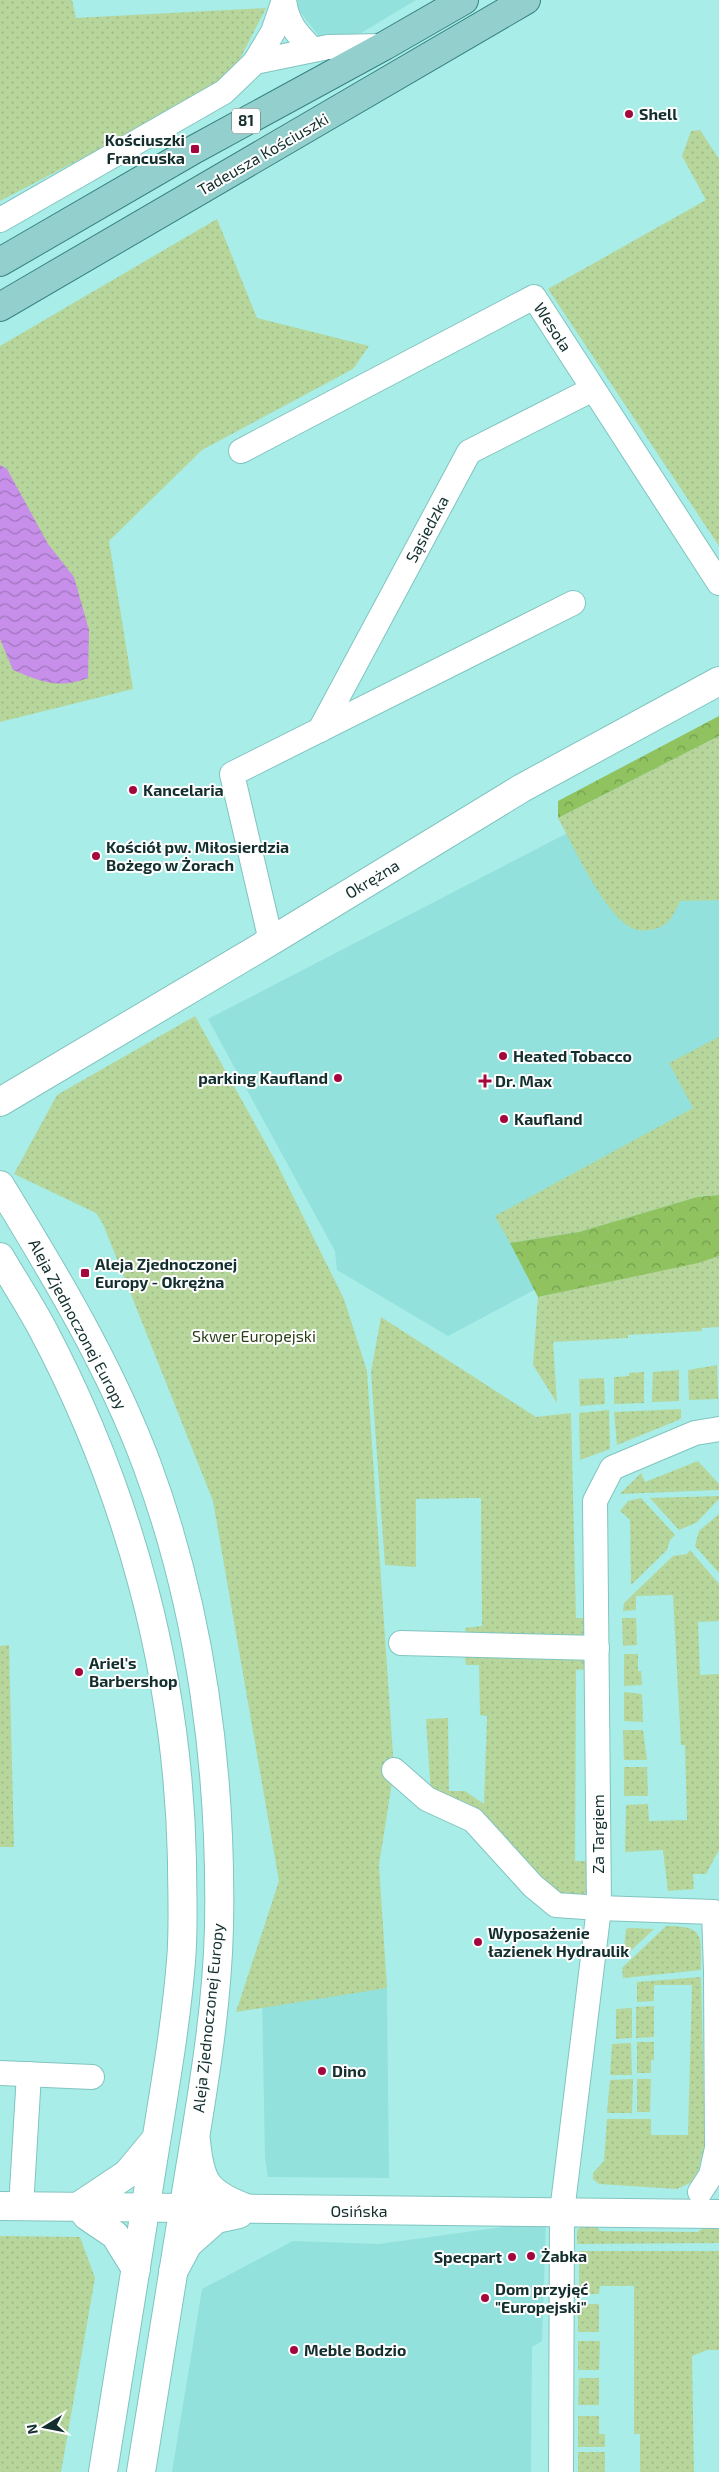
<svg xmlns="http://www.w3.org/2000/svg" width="719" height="2472" viewBox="0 0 719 2472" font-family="'Exo 2',sans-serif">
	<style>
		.built { fill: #93e1dc }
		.green { fill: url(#green-dots) }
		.forest { fill: url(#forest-crowns) }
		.water { fill: url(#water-waves) }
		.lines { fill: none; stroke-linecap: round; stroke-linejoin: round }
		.minor-casing { stroke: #81c4c0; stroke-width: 26 }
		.tertiary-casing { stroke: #81c4c0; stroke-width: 30 }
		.secondary-casing { stroke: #81c4c0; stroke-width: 30 }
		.primary-casing { stroke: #378280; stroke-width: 30 }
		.minor { stroke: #fff; stroke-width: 24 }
		.tertiary { stroke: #fff; stroke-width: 28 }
		.secondary { stroke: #fff; stroke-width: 28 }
		.primary { stroke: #93d0cd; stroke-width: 28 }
		.poi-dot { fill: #a3073e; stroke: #fefefe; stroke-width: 2 }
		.labels { text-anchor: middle; stroke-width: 4; stroke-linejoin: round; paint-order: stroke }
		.shield { fill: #fefefe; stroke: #596c6c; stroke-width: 1 }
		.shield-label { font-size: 15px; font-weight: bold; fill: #122e2d }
		.poi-label { font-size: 16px; font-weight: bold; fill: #122e2d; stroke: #fefefe; text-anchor: start }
		.street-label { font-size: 16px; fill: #122e2d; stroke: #fefefe }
		.park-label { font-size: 16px; fill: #2c4018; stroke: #fefefe }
	</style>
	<defs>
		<pattern id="green-dots" width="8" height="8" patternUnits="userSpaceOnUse" patternTransform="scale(1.25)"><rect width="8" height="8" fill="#b7d69c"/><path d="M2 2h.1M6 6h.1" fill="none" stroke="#9cb887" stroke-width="1.8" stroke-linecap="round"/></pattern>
		<pattern id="forest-crowns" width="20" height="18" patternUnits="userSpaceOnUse" patternTransform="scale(1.25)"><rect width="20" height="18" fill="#90c25f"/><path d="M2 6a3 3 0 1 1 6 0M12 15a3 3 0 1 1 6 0" fill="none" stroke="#749e4f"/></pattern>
		<pattern id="water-waves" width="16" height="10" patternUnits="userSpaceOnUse" patternTransform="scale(1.25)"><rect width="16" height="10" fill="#c78fea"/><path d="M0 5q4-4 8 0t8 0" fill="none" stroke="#a075be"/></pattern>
	</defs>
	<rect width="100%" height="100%" fill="#a8ede8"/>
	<g class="built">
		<polygon points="291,0 416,0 361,33 322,40"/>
		<polygon points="664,783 719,891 719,1117 536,1289 448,1336 337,1270 335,1251 208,1019"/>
		<polygon points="387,1988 389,2178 268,2177 265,2158 262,1997"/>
		<polygon points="546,2221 542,2341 532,2347 531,2472 172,2472 202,2289 293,2241 379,2244"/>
	</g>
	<g class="green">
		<polygon points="0,0 72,0 76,18 266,8 232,74 113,142 0,201"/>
		<polygon points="700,130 719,159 719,546 548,289 706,200 682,156 691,131"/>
		<polygon points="217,219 257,318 369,346 353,369 202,450 109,541 133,689 0,722 0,346"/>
		<path d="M719 736V900L680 901C673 916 668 928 650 930 646 930 642 931 638 930 609 926 572 843 558 818Z"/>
		<polygon points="195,1016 275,1160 344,1299 367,1371 394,1770 379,1865 387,1988 236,2012 279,1881 213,1501 103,1224 96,1213 14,1174 57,1095"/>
		<polygon points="719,1037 719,1195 697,1197 579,1232 510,1243 495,1216 693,1108 669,1063"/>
		<polygon points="719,1256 719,1327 702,1328 702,1331 628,1335 628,1338 553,1342 557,1403 533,1365 538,1297"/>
		<polygon points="381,1317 536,1417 571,1413 576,1618 588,1618 585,1635 578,1638 466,1633 465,1628 482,1626 481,1498 416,1499 416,1567 385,1565 371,1372"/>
		<polygon points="717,1365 718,1399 689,1400 688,1370"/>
		<polygon points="679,1370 679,1401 652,1402 653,1372"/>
		<polygon points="644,1372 644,1403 614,1404 614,1377 629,1376 629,1373"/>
		<polygon points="604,1378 605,1404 580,1406 579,1379"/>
		<polygon points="681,1409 681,1419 617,1445 614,1412"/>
		<polygon points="609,1410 610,1449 580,1460 579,1413"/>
		<polygon points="698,1461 719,1484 719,1490 620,1494 641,1473 645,1482"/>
		<polygon points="719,1496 719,1499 696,1523 679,1530 650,1498"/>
		<polygon points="641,1498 675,1535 670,1540 667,1550 631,1585 630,1520 620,1511 628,1501"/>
		<polygon points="719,1514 719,1573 695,1546 699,1531"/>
		<polygon points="690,1550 719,1584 719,1621 698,1622 700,1675 719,1674 719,1850 706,1874 693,1874 694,1889 668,1891 663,1850 625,1852 626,1805 648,1804 649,1821 687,1820 685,1745 681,1745 673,1595 636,1596 636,1610 623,1611 624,1603 673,1556 687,1554"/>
		<polygon points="622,1618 636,1618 637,1645 623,1646"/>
		<polygon points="9,1645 14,1847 0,1847 0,1646"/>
		<polygon points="467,1654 586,1658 591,1669 576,1670 575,1861 591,1861 586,1893 575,1901 563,1901 431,1795 426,1719 448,1718 449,1791 465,1791 484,1804 487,1716 480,1715 479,1665 466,1665 465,1659"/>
		<polygon points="624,1654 638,1654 638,1671 641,1671 642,1685 624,1686"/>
		<polygon points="624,1692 642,1694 643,1722 624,1721"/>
		<polygon points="623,1730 643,1730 647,1760 624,1760"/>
		<polygon points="624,1767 647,1767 648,1796 624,1796"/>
		<path d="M666 1926C705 1926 701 1935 701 1970L623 1978 622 1968Z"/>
		<polygon points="630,1928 654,1929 623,1958 626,1929"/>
		<polygon points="701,1977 705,2144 698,2171 692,2182 677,2189 599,2184 593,2179 593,2173 604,2161 607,2119 651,2119 651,2135 688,2135 692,1985 654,1985 654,2001 637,2002 637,1982"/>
		<polygon points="654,2006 654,2037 636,2038 636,2007"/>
		<polygon points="632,2008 632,2038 616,2039 616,2009"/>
		<polygon points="637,2042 654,2042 654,2060 651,2060 651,2073 637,2073"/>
		<polygon points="631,2043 632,2075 610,2075 612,2044"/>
		<polygon points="633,2079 632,2113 607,2113 610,2080"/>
		<polygon points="637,2079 651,2079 650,2112 637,2112"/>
		<polygon points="583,2224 595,2224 600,2231 698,2232 707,2225 719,2224 719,2243 577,2244 577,2231"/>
		<polygon points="0,2236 80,2237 95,2278 61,2472 0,2472"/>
		<polygon points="579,2251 719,2251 719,2350 707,2350 692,2356 694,2472 640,2472 640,2434 634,2434 634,2286 600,2286 599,2294 579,2294"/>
		<rect x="578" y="2304" width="21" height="28"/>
		<polygon points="578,2341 600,2341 599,2370 578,2370"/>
		<polygon points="579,2378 599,2378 599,2405 578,2405"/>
		<polygon points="578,2416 599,2416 599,2434 605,2434 605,2447 578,2447"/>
		<rect x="578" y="2452" width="27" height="20"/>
	</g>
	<g class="forest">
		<polygon points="719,716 719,736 558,818 558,801"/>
		<polygon points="719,1195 719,1256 698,1263 538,1297 510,1243 579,1232 697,1197"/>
	</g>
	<path class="water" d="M0 465 7 469 48 544 74 577 89 630 88 678C58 689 42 682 13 670L0 639Z"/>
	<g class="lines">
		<defs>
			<g id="minor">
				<path d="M284 0C287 23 296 33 312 49"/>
				<polyline points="255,62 328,47 384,46"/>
				<polyline points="0,220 224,92 255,62 273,32 284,0"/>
				<polyline points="241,451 534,297 719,583"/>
				<polyline points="320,730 469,452 593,389"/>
				<polyline points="271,941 232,774 573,603"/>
				<polyline points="401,1643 597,1648"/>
				<polyline points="394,1770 427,1799 473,1820 533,1886 556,1905 599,1908 714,1912 716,1971 717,2148 711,2175 700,2192"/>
				<polyline points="0,2073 92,2077"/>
				<polyline points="21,2207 29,2074"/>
				<polyline points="561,2472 562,2212 599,1908 595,1501 612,1468 695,1433 719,1429"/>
			</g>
			<g id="tertiary">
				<polyline points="0,1102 271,941 522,788 719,681"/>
				<path d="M196 2141C200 2182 206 2193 246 2208"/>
				<polyline points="0,2206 719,2214"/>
				<polyline points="79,2206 127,2174 156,2139"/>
				<polyline points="79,2206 87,2216 115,2235 136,2269"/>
				<polyline points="173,2272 188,2244 216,2219 239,2214"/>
			</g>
			<g id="secondary">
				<path d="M0 1185C55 1275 110 1366 147 1465 201 1611 222 1771 219 1927 217 2014 201 2101 187 2187 172 2282 157 2377 141 2472"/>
				<path d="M0 1257C14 1281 29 1304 42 1328 129 1492 178 1674 182 1860 182 1893 184 1927 181 1961 176 2023 165 2086 155 2148 138 2256 121 2364 103 2472"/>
			</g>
			<g id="primary">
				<polyline points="0,262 195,149 384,46 464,0"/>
				<polyline points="0,307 526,0"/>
			</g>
		</defs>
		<use href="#minor" class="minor-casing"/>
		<use href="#tertiary" class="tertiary-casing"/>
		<use href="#secondary" class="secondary-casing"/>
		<use href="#primary" class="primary-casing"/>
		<use href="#minor" class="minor"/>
		<use href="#tertiary" class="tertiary"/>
		<use href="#secondary" class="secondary"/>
		<use href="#primary" class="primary"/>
	</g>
	<g class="poi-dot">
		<circle cx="629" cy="114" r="5"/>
		<rect x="190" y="144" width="10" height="10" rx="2.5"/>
		<circle cx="133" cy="790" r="5"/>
		<circle cx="96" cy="856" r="5"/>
		<circle cx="503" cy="1056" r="5"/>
		<circle cx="338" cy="1078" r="5"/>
		<path d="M482.5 1073.5h5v5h5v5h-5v5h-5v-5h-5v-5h5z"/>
		<circle cx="504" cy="1119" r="5"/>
		<rect x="80" y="1268" width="10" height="10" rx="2.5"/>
		<circle cx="79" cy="1672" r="5"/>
		<circle cx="478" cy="1942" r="5"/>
		<circle cx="322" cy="2071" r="5"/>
		<circle cx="531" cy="2256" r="5"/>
		<circle cx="512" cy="2257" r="5"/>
		<circle cx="485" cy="2298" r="5"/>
		<circle cx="294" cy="2350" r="5"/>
	</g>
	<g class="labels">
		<rect class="shield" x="232" y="108.5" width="28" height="25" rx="4"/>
		<g class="shield-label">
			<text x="246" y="126">81</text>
		</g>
		<g class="poi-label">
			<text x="639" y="120">Shell</text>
			<text x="185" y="146" text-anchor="end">Kościuszki<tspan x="185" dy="18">Francuska</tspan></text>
			<text x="143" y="796">Kancelaria</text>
			<text x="106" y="853">Kościół pw. Miłosierdzia<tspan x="106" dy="18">Bożego w Żorach</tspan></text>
			<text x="513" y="1062">Heated Tobacco</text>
			<text x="328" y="1084" text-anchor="end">parking Kaufland</text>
			<text x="495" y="1087">Dr. Max</text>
			<text x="514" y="1125">Kaufland</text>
			<text x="95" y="1270">Aleja Zjednoczonej<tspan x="95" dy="18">Europy - Okrężna</tspan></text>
			<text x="89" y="1669">Ariel's<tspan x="89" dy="18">Barbershop</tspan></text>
			<text x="488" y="1939">Wyposażenie<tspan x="488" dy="18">łazienek Hydraulik</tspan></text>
			<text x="332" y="2077">Dino</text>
			<text x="541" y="2262">Żabka</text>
			<text x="502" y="2263" text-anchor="end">Specpart</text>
			<text x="495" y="2295">Dom przyjęć<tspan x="495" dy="18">"Europejski"</tspan></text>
			<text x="304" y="2356">Meble Bodzio</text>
		</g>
		<g class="street-label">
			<text transform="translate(263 154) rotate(-30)" y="6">Tadeusza Kościuszki</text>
			<text transform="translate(553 327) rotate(57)" y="6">Wesoła</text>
			<text transform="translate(427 529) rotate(-62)" y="6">Sąsiedzka</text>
			<text transform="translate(372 879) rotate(-31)" y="6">Okrężna</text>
			<text transform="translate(78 1324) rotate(62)" y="6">Aleja Zjednoczonej Europy</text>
			<text transform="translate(598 1834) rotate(-90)" y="6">Za Targiem</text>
			<text transform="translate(208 2018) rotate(-84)" y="6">Aleja Zjednoczonej Europy</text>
			<text x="359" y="2217">Osińska</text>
		</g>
		<g class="park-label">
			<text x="254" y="1342">Skwer Europejski</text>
		</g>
	</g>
	<g transform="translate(45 2427) rotate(260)" stroke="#fefefe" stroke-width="4" paint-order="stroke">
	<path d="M0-4L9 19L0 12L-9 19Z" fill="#122e2d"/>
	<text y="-8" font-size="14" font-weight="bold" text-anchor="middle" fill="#122e2d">N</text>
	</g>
</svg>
